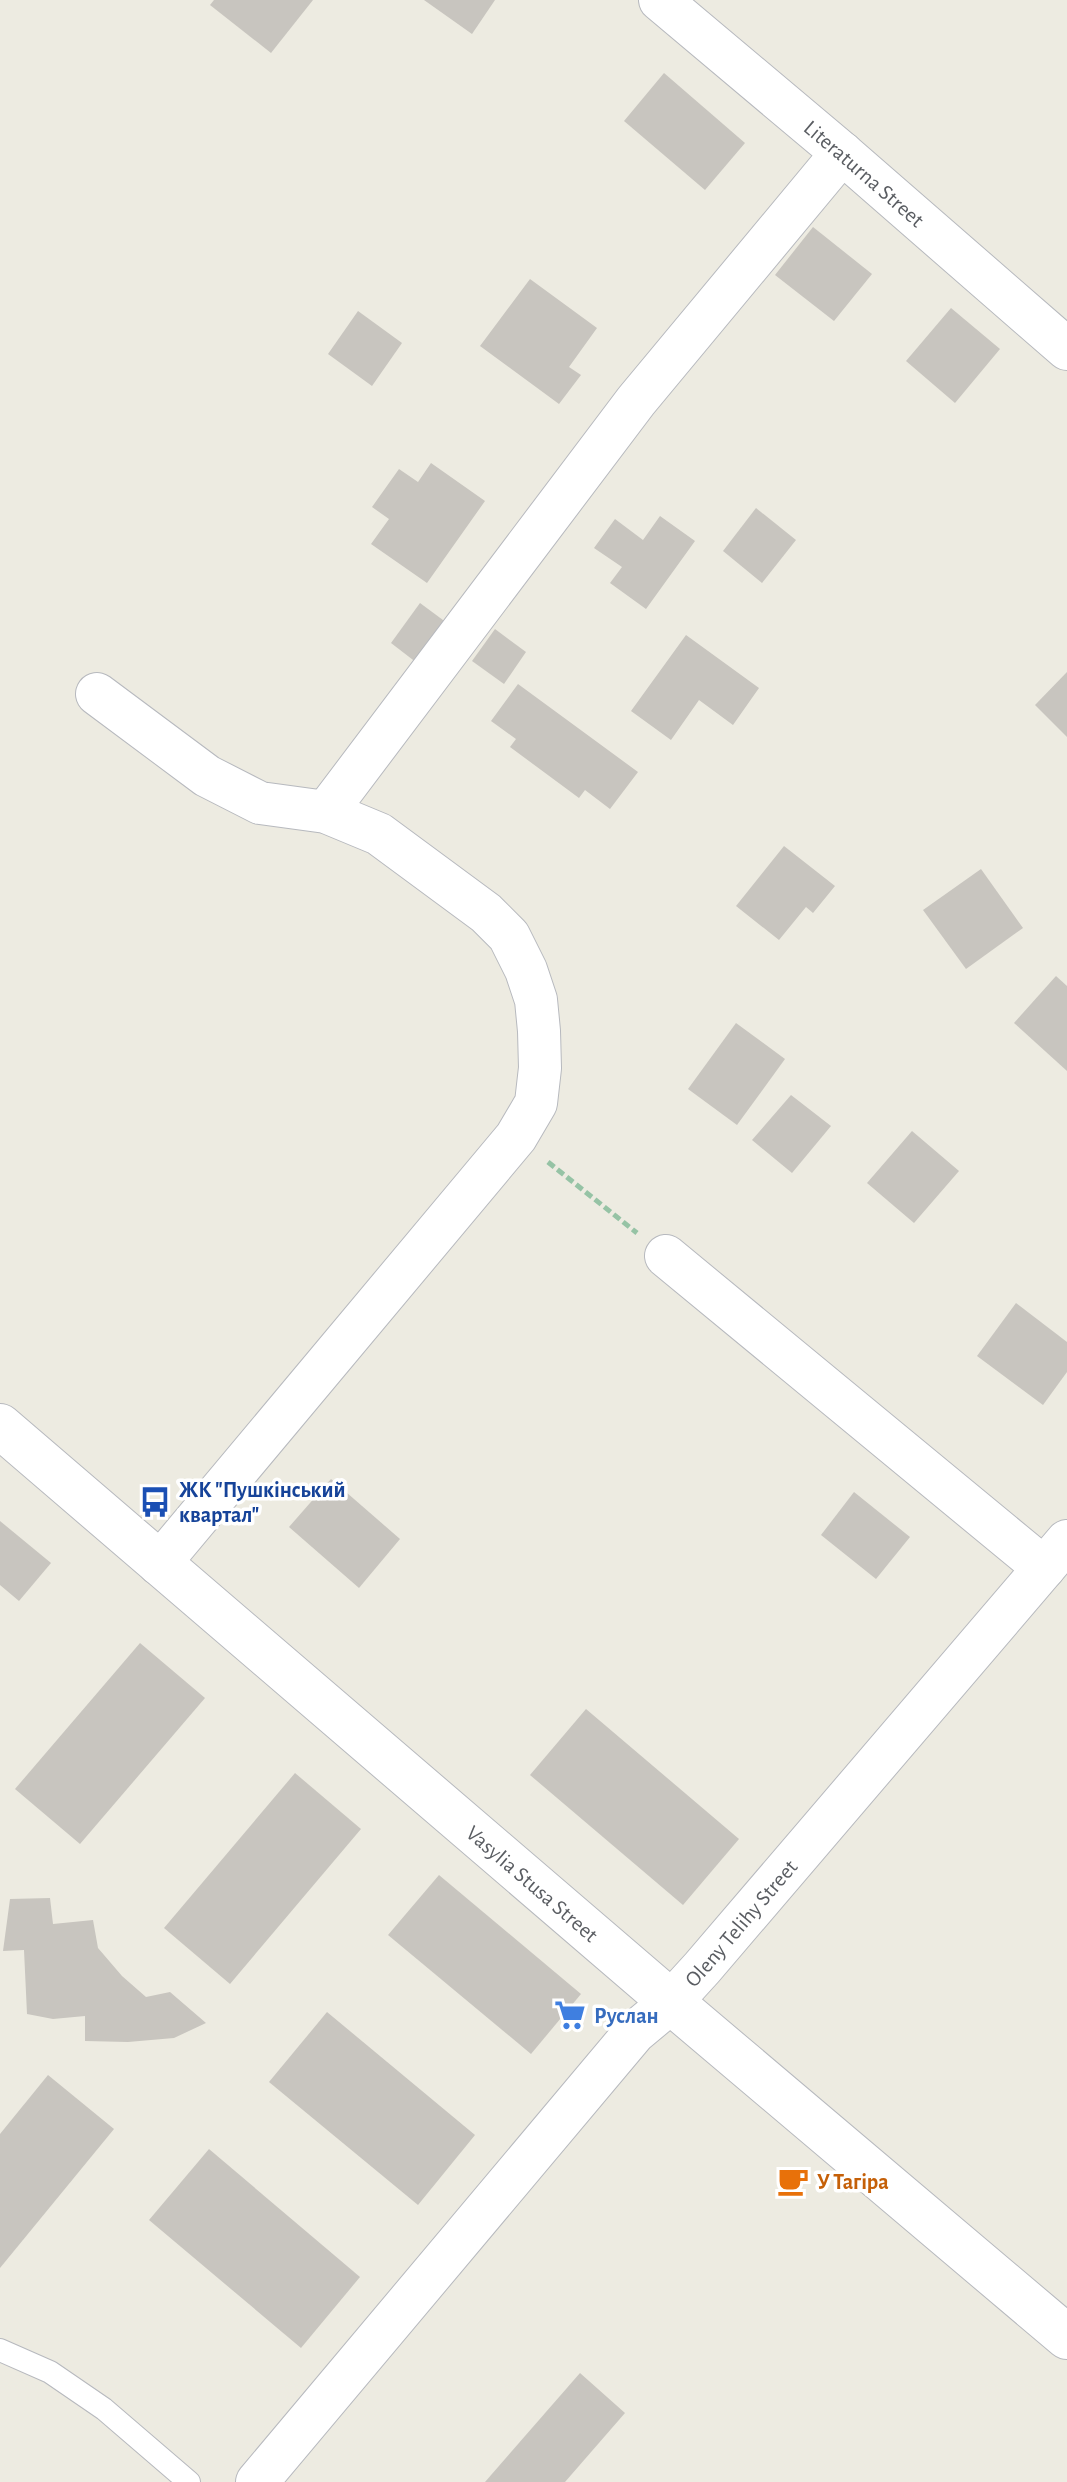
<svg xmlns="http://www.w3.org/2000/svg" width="1067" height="2482" viewBox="0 0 1067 2482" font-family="'Alegreya Sans',sans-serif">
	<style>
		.building { fill: #c8c5bf }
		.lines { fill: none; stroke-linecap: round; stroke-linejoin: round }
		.service-casing { stroke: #b7b9be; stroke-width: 24 }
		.minor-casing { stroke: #b7b9be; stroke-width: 44 }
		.tertiary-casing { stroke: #b7b9be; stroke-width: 46 }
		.path { stroke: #96c3a5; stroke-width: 5; stroke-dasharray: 8 4; stroke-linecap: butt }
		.service { stroke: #fff; stroke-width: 22 }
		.minor { stroke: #fff; stroke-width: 42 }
		.tertiary { stroke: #fff; stroke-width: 44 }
		.labels { text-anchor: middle; stroke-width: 7; stroke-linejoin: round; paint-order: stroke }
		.street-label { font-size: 22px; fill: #5a5d62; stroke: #fff }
		.transit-label { font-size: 22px; font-weight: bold; fill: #164399; stroke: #fff; text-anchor: start }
		.shop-label { font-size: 22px; font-weight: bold; fill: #366cbe; stroke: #fff; text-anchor: start }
		.food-label { font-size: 22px; font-weight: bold; fill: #c56008; stroke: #fff; text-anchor: start }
	</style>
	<rect width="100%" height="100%" fill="#edebe1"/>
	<g class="building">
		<polygon points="214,0 313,0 271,53 210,5"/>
		<polygon points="424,0 495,0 472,34"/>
		<polygon points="664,73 745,143 705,190 624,121"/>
		<polygon points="813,227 872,274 834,321 775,275"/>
		<polygon points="530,279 597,328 569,367 581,375 559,404 480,346"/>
		<polygon points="951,308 1000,349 955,403 906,361"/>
		<polygon points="358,311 402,343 372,386 328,354"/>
		<polygon points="431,463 485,501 427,583 371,544 389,519 372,507 399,469 418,482"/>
		<polygon points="756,508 796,540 762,583 723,551"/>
		<polygon points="660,516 695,541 646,609 610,583 622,567 594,548 615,519 643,540"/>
		<polygon points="420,603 447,623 417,663 391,643"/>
		<polygon points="495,629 526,652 504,684 472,661"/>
		<polygon points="686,635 759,688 733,725 699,700 671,740 631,711"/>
		<polygon points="1067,672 1067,737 1035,705"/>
		<polygon points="518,684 638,772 610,809 585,790 579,798 510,747 516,739 491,721"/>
		<polygon points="784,846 835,886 813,913 806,907 779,940 736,906"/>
		<polygon points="981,869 1023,928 966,969 923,910"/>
		<polygon points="1056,976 1067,986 1067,1071 1014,1023"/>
		<polygon points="736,1023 785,1059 737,1125 688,1089"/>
		<polygon points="791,1095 831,1126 792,1173 752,1140"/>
		<polygon points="912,1131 959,1171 914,1223 867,1183"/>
		<polygon points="1016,1303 1067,1342 1067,1372 1043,1405 977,1356"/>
		<polygon points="331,1479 400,1539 359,1588 289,1527"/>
		<polygon points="854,1492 910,1537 876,1579 821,1535"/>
		<polygon points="0,1521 51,1563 19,1601 0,1585"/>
		<polygon points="140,1643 205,1698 80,1844 15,1789"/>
		<polygon points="586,1709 739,1839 683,1905 530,1775"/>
		<polygon points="295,1773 361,1829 230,1984 164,1928"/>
		<polygon points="439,1875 581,1994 531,2054 388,1935"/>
		<polygon points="50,1898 53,1924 93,1920 98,1948 122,1976 146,1997 170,1992 206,2023 174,2038 128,2042 85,2041 85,2016 53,2019 27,2014 24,1950 3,1951 10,1899"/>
		<polygon points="327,2012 475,2135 418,2205 269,2082"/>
		<polygon points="48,2075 114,2129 0,2268 0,2134"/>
		<polygon points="209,2149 360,2277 301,2348 149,2220"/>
		<polygon points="580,2373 625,2413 565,2482 485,2482"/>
	</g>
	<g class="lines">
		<defs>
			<polyline id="service" points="0,2350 50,2372 104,2409 189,2482"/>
			<g id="minor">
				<path id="s1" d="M660 0 842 153 1067 349"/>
				<polyline points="97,694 207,776 260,803 326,812 379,834 486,913 509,936 526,970 536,1000 539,1031 540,1068 536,1103 516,1137 159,1564"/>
				<polyline points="326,812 636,401 842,153"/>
				<polyline points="666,1256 1044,1568"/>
				<path id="s2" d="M257 2482 634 2033 671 2002 702 1968 1067 1541"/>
			</g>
			<g id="tertiary">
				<path id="s3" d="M0 1426 671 2002 1067 2337"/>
			</g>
		</defs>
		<use href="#service" class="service-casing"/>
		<use href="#minor" class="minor-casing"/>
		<use href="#tertiary" class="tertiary-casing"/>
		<polyline class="path" points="548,1162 637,1233"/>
		<use href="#service" class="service"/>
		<use href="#minor" class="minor"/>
		<use href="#tertiary" class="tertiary"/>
	</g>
	<defs>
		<symbol id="bus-bare" viewBox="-9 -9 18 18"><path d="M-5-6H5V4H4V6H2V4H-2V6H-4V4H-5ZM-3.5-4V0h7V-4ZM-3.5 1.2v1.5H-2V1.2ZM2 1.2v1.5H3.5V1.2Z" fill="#1a4fb4" stroke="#fff" stroke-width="2.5" paint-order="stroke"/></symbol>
		<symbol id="supermarket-bare" viewBox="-9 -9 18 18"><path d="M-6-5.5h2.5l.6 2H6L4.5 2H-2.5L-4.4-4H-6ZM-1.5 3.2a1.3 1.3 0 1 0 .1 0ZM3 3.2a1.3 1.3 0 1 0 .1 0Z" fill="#3f7fe0" stroke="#fff" stroke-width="2.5" paint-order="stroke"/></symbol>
		<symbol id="cafe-bare" viewBox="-9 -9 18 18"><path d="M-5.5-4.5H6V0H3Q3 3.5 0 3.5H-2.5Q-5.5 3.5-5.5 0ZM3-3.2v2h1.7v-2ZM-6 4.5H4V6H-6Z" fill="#e8710a" stroke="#fff" stroke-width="2.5" paint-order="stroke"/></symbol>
	</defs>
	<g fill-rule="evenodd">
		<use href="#bus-bare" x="133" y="1480" width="44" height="44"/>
		<use href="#supermarket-bare" x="548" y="1993" width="44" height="44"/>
		<use href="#cafe-bare" x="771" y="2159" width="44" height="44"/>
	</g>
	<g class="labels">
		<g class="street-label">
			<text dy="8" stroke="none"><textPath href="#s1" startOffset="268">Literaturna Street</textPath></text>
			<text dy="8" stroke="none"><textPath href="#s3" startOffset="702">Vasylia Stusa Street</textPath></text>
			<text dy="8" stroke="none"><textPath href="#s2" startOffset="740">Oleny Telihy Street</textPath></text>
		</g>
		<g class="transit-label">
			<text x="179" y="1497">ЖК "Пушкінський<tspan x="179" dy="25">квартал"</tspan></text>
		</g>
		<g class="shop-label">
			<text x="594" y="2023">Руслан</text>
		</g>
		<g class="food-label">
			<text x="817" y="2189">У Тагіра</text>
		</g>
	</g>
</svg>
